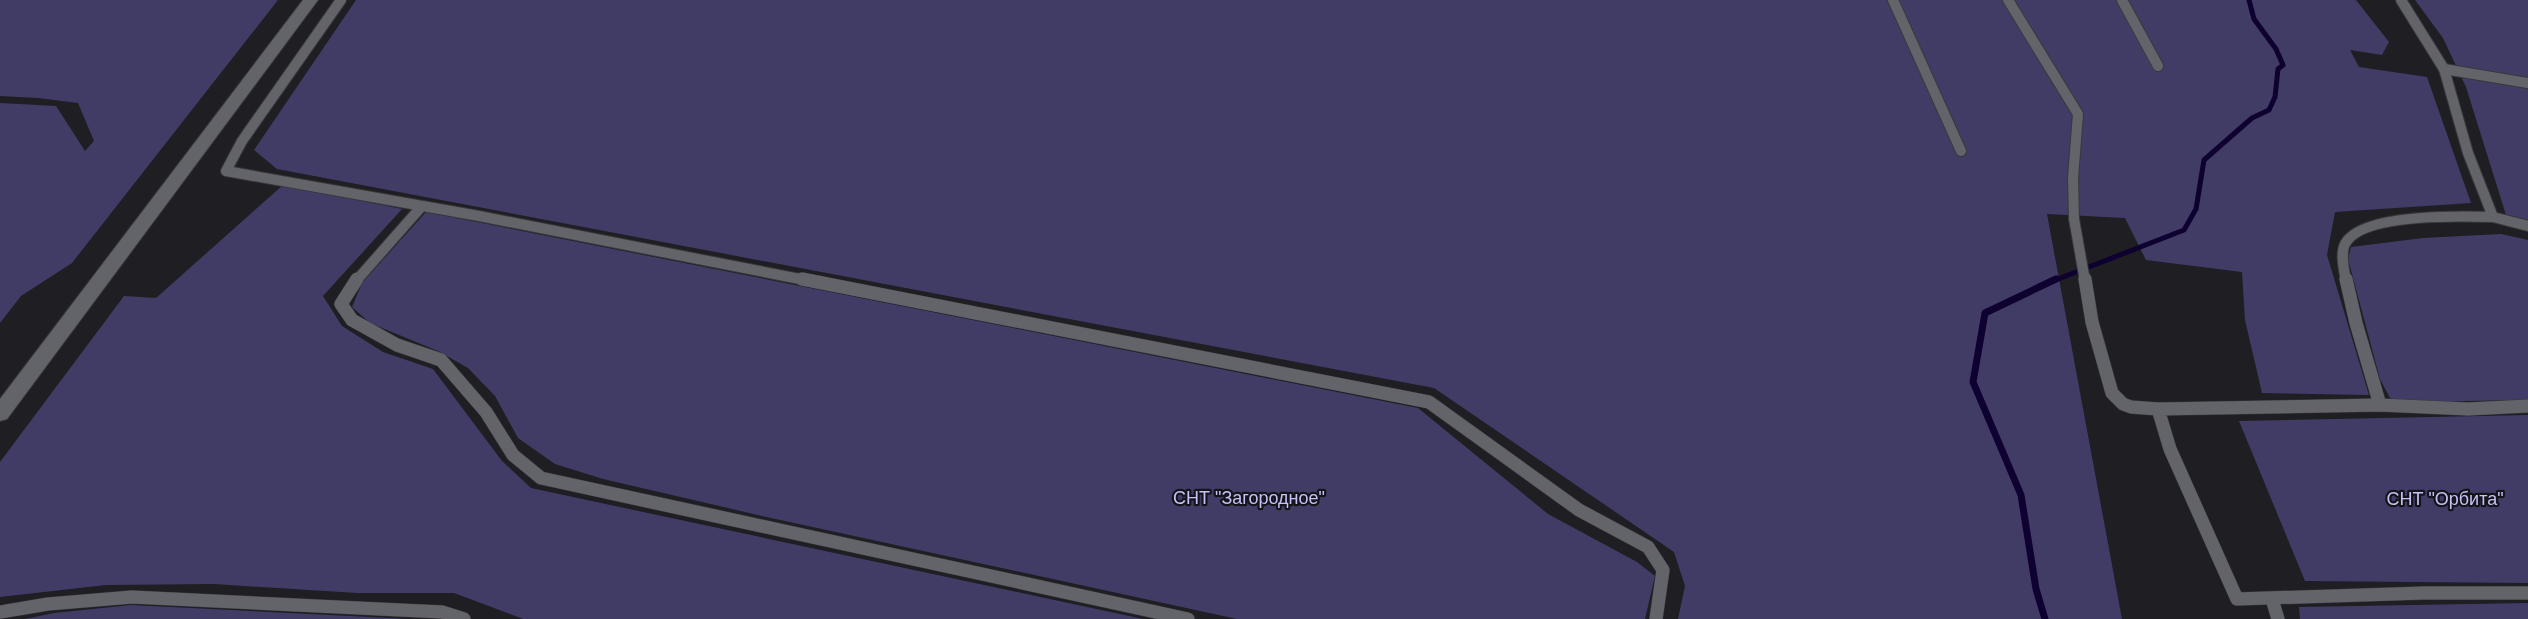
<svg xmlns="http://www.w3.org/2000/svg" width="2528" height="619" viewBox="0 0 2528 619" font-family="Helvetica,sans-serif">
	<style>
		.green { fill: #413c66 }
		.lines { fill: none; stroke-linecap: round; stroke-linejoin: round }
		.stream-far1 { stroke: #0e0030; stroke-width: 5 }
		.stream { stroke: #0e0030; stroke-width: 7 }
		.service-far1-casing { stroke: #38383c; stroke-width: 12 }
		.service-casing { stroke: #38383c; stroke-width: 14 }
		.secondary-casing { stroke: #38383c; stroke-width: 2 }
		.service-far1 { stroke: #63636a; stroke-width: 10 }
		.service { stroke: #63636a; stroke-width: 13 }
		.secondary { fill: #63636a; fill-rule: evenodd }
		.labels { text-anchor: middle; stroke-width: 4.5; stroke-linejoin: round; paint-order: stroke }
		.park-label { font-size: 18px; fill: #c5c1f7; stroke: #15141a }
	</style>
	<rect width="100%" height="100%" fill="#1e1e23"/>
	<g class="green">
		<polygon points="0,0 278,0 72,263 21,296 0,323 0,103 56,106 85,151 94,141 78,103 38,98 0,96"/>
		<polygon points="356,0 2356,0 2389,42 2382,55 2350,50 2359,67 2427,77 2471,203 2335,212 2327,255 2369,395 2262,393 2245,320 2242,272 2146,260 2125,218 2047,214 2122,619 1678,619 1685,586 1674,552 1434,388 277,169 254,150"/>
		<polygon points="2415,0 2528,0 2528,220 2506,215 2466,87 2443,38"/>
		<polygon points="283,185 402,209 323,296 342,326 383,352 433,369 502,461 531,488 1143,619 523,619 454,593 357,593 214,584 106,585 0,597 0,462 124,296 156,298"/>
		<polygon points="426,212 1418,408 1548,514 1637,562 1655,576 1645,619 1237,619 771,518 603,479 555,464 518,438 495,396 468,368 438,351 370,323 352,307 362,283"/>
		<polygon points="2501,234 2528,240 2528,400 2401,402 2390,398 2380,379 2348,259 2351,247 2423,238"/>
		<polygon points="2528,415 2528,583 2305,581 2239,421"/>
		<polygon points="2528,603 2528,619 2300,619 2299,607"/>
		<polygon points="131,605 409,619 25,619 54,613"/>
	</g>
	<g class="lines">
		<polyline class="stream-far1" points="2053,281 2184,230 2196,209 2204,160 2252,118 2269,110 2275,97 2278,69 2283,65 2276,49 2254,19 2249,0"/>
		<polyline class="stream" points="2045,619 2036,589 2021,495 1973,382 1985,313 2056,279"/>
		<defs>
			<g id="service-far1">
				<polyline points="341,0 242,141 226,171 479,216 810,281"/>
				<polyline points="1893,0 1961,151"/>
				<polyline points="2008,0 2078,114 2073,178 2074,219 2085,281"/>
				<polyline points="2122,0 2158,66"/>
				<polyline points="2444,69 2528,83"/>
				<polyline points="2493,217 2528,226"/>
				<polyline points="356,281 422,206"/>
				<path d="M2346 281C2344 270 2340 254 2345 244 2361 213 2462 216 2493 217L2468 153 2444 69 2401 0"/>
			</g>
			<g id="service">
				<polyline points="357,279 341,304 352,320 397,345 441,360 486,412 513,455 541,478 1188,619"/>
				<polyline points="802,279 1429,402 1579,510 1648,547 1663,570 1656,619"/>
				<polyline points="2085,279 2092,322 2112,393 2123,404 2131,407 2158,409"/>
				<polyline points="2346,279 2356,323 2380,405"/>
				<polyline points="2528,406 2468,409 2380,405 2158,409 2170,449 2237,599 2424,593 2528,593"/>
				<polyline points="2272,599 2278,619"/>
				<polyline points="0,612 48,604 132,597 442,612 464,619"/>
			</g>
			<polygon id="secondary" points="303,0 318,0 7,419 0,421 0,399"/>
		</defs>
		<use href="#service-far1" class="service-far1-casing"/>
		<use href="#service" class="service-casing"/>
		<use href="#secondary" class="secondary-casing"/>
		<use href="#service-far1" class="service-far1"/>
		<use href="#service" class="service"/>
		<use href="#secondary" class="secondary"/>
	</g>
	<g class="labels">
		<g class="park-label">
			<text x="1249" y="504">СНТ "Загородное"</text>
			<text x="2445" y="505">CНТ "Орбита"</text>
		</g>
	</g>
</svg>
